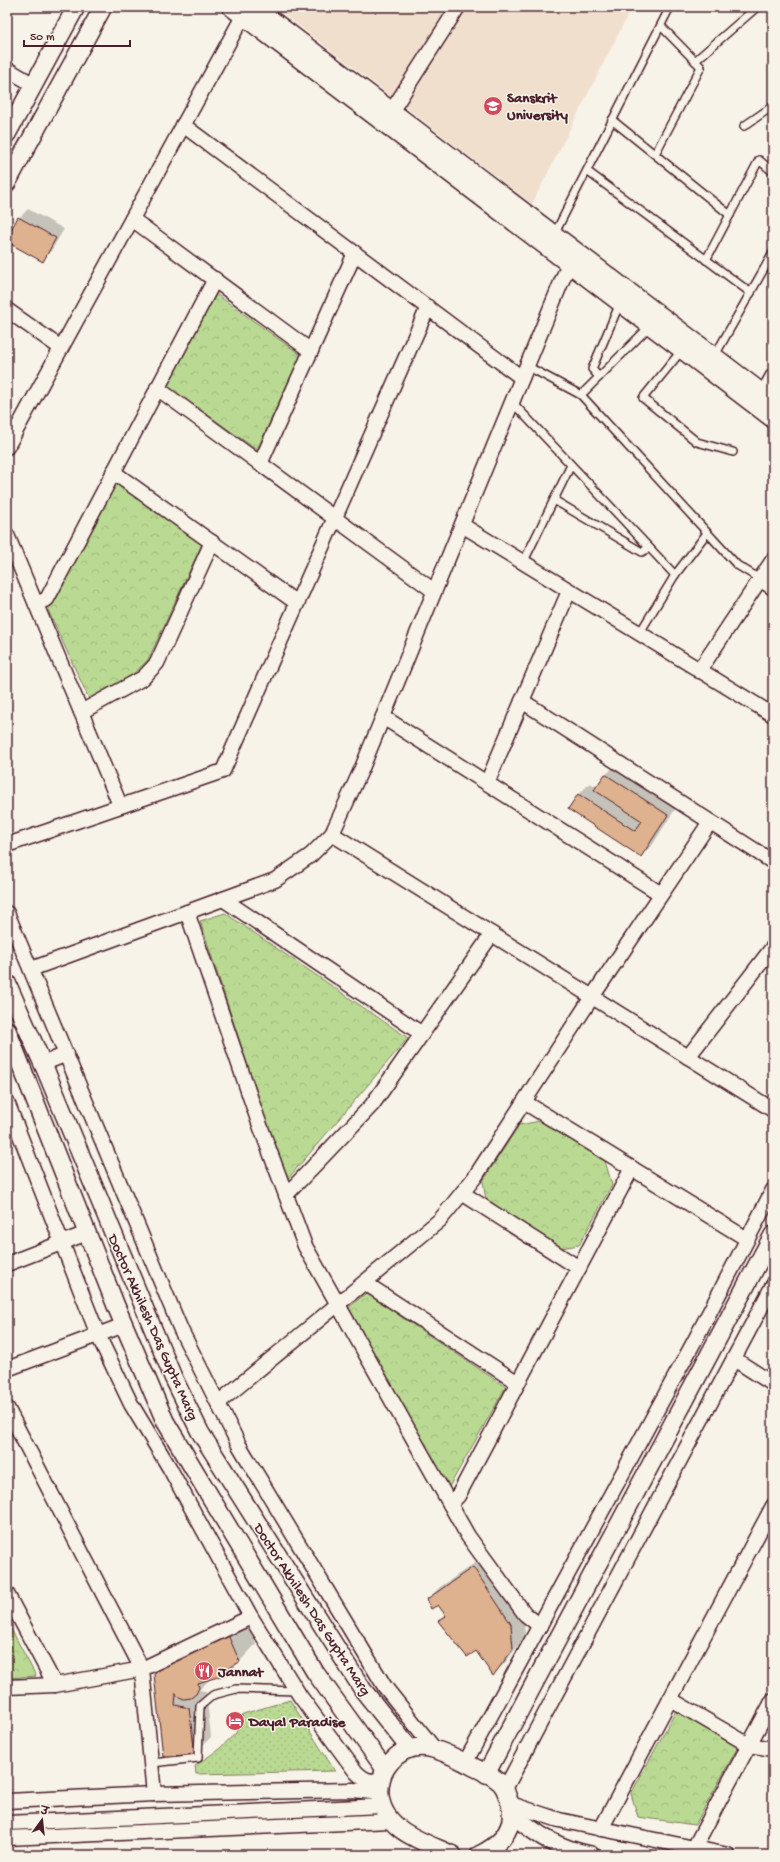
<svg xmlns="http://www.w3.org/2000/svg" width="780" height="1862" viewBox="0 0 780 1862" font-family="'Gochi Hand','Playpen Sans Deva',sans-serif">
	<style>
		.built { fill: #f0dfcd }
		.forest { fill: url(#forest-crowns); stroke: #827c5f }
		.garden { fill: url(#garden-dots); stroke: #827c5f }
		.shadow { fill: #0003 }
		.building { fill: #deb18f; stroke: #4a1f2b }
		.lines { fill: none; stroke-linecap: round; stroke-linejoin: round }
		.service-casing { stroke: #4a1f2b; stroke-width: 10 }
		.minor-casing { stroke: #4a1f2b; stroke-width: 17 }
		.tertiary-casing { stroke: #4a1f2b; stroke-width: 20 }
		.service { stroke: #f7f3e8; stroke-width: 7 }
		.minor { stroke: #f7f3e8; stroke-width: 14 }
		.tertiary { stroke: #f7f3e8; stroke-width: 17 }
		.labels { text-anchor: middle; stroke-width: 3; stroke-linejoin: round; paint-order: stroke }
		.poi-label { font-size: 15px; font-weight: bold; fill: #4a1f2b; stroke: #f7f3e8; text-anchor: start }
		.street-label { font-size: 15px; fill: #4a1f2b; stroke: #f7f3e8 }
	</style>
	<defs>
		<pattern id="forest-crowns" width="20" height="18" patternUnits="userSpaceOnUse"><rect width="20" height="18" fill="#bada93"/><path d="M2 6a3 3 0 1 1 6 0M12 15a3 3 0 1 1 6 0" fill="none" stroke="#a1bb7f"/></pattern>
		<pattern id="garden-dots" width="8" height="8" patternUnits="userSpaceOnUse"><rect width="8" height="8" fill="#bada93"/><path d="M2 2h.1M6 6h.1" fill="none" stroke="#a1bb7f" stroke-width="1.8" stroke-linecap="round"/></pattern>
	</defs>
	<rect width="100%" height="100%" fill="#f7f3e8"/>
	<filter id="ink" filterUnits="userSpaceOnUse"><feTurbulence type="fractalNoise" baseFrequency=".025" numOctaves="2"/><feDisplacementMap in="SourceGraphic" scale="8" xChannelSelector="R" yChannelSelector="G"/><feConvolveMatrix kernelMatrix="1 2 1 2 8 2 1 2 1" color-interpolation-filters="sRGB"/></filter>
	<g filter="url(#ink)">
		<polygon class="built" points="274,7 632,7 532,204"/>
		<g class="forest">
			<polygon points="216,294 301,355 257,450 167,386"/>
			<polygon points="117,482 202,544 148,660 129,678 89,699 48,610 56,599"/>
			<polygon points="225,913 408,1038 286,1181 200,921"/>
			<polygon points="540,1121 605,1161 612,1185 579,1245 561,1248 486,1201 483,1181 519,1125"/>
			<polygon points="366,1293 506,1387 449,1487 347,1309"/>
			<polygon points="7,1621 36,1676 7,1678"/>
			<polygon points="676,1711 739,1745 695,1825 638,1817 631,1794"/>
		</g>
		<polygon class="garden" points="290,1700 335,1771 196,1774 195,1766 219,1749 236,1733 243,1714"/>
		<g class="shadow">
			<polygon points="28,209 64,229 51,251 43,260 7,241 19,218"/>
			<polygon points="617,763 679,803 653,844 641,856 578,795 590,783 597,787 606,775"/>
			<polygon points="485,1556 523,1612 525,1636 505,1663 493,1674 476,1650 439,1621 446,1614 438,1604 428,1599 440,1587"/>
			<polygon points="245,1618 256,1644 230,1672 211,1678 199,1690 206,1691 211,1737 194,1754 155,1675"/>
		</g>
		<g class="building">
			<polygon points="18,217 56,238 43,262 7,242 7,237"/>
			<polygon points="605,774 668,815 641,857 568,809 578,794 635,831 642,821 594,790"/>
			<polygon points="473,1567 511,1624 513,1649 493,1676 476,1651 467,1657 438,1621 446,1616 438,1605 431,1609 427,1599"/>
			<polygon points="228,1635 240,1662 230,1667 231,1673 198,1683 199,1688 196,1694 191,1698 184,1699 177,1696 176,1693 175,1705 189,1708 195,1755 163,1756 154,1674 158,1669"/>
		</g>
		<g class="lines">
			<defs>
				<g id="service">
					<polyline points="695,61 757,7"/>
					<polyline points="612,120 730,215"/>
					<polyline points="744,126 773,106"/>
					<polyline points="655,154 701,67 661,26"/>
					<polyline points="587,171 751,293"/>
					<polyline points="554,235 670,7"/>
					<polyline points="706,260 759,160 773,172"/>
					<polyline points="682,350 643,398 697,442 733,452"/>
					<polyline points="714,357 773,253"/>
					<polyline points="527,366 581,395 737,565 760,579"/>
					<polyline points="599,377 592,369 620,303"/>
					<polyline points="581,395 650,326"/>
					<polyline points="512,402 675,575"/>
					<polyline points="554,500 642,552 649,548"/>
					<polyline points="523,563 571,465"/>
					<polyline points="639,634 675,575 707,533"/>
					<polyline points="152,1763 198,1758 200,1706 213,1695 236,1689 297,1691"/>
				</g>
				<g id="minor">
					<polyline points="7,69 34,85"/>
					<polyline points="391,112 458,7"/>
					<polyline points="183,125 522,378"/>
					<polyline points="132,219 311,351"/>
					<polyline points="7,310 61,348"/>
					<polyline points="157,388 434,591"/>
					<polyline points="763,394 773,376"/>
					<polyline points="7,447 248,7"/>
					<polyline points="260,464 355,253"/>
					<polyline points="113,472 297,603"/>
					<polyline points="462,525 773,715"/>
					<polyline points="7,535 120,805"/>
					<polyline points="760,579 773,588"/>
					<polyline points="36,604 47,599 215,279"/>
					<polyline points="699,671 773,560"/>
					<polyline points="522,701 773,862"/>
					<polyline points="81,712 143,678 157,663 212,542"/>
					<polyline points="383,717 661,894"/>
					<polyline points="487,783 569,591"/>
					<polyline points="332,834 773,1110"/>
					<polyline points="7,845 223,771 428,307"/>
					<polyline points="223,899 422,1034"/>
					<polyline points="187,912 258,1120 305,1246 468,1536 525,1614 540,1626"/>
					<polyline points="7,913 181,1330 239,1445 385,1687 433,1747"/>
					<polyline points="31,969 275,880 311,855 332,834 362,768 572,256"/>
					<polyline points="688,1057 773,947"/>
					<polyline points="42,1064 67,1054"/>
					<path d="M7 1102 98 1335 131 1404 169 1467 251 1617 300 1696 356 1772C364 1780 369 1782 380 1780"/>
					<polyline points="524,1102 747,1239"/>
					<polyline points="462,1193 579,1268"/>
					<polyline points="286,1195 372,1105 492,934"/>
					<polyline points="7,1264 87,1233"/>
					<polyline points="365,1283 518,1383"/>
					<polyline points="734,1359 773,1384"/>
					<polyline points="7,1369 124,1325"/>
					<polyline points="218,1403 440,1220 475,1177 592,997 710,822"/>
					<polyline points="7,1408 142,1669 154,1794"/>
					<polyline points="450,1504 458,1496 632,1168"/>
					<polyline points="7,1594 55,1685"/>
					<polyline points="7,1687 55,1685 142,1669 251,1617"/>
					<polyline points="670,1699 749,1745 773,1749"/>
					<polyline points="465,1763 695,1340 773,1190"/>
					<polyline points="505,1789 773,1285"/>
					<polyline points="7,1801 154,1794 353,1790 380,1793"/>
					<polyline points="511,1804 559,1820 728,1855"/>
					<polyline points="7,1823 382,1806"/>
					<polyline points="601,1829 773,1506"/>
					<polyline points="7,1838 390,1821"/>
					<polyline points="694,1848 773,1700"/>
				</g>
				<g id="tertiary">
					<polyline points="231,7 773,419"/>
					<polyline points="255,7 773,401"/>
					<polyline points="7,134 76,7"/>
					<polyline points="7,183 103,7"/>
					<polyline points="7,983 46,1071 173,1377 200,1432 363,1690 410,1749"/>
					<polyline points="7,1030 116,1306 165,1421 315,1672 385,1769"/>
					<polyline points="486,1774 773,1235"/>
					<path d="M512 1814C537 1835 558 1849 591 1855"/>
					<path d="M453 1855C425 1842 383 1831 380 1795 379 1783 382 1773 389 1764 413 1733 444 1752 470 1765 479 1770 490 1774 497 1780 503 1784 506 1791 508 1798 519 1825 502 1844 479 1855"/>
				</g>
			</defs>
			<use href="#service" class="service-casing"/>
			<use href="#minor" class="minor-casing"/>
			<use href="#tertiary" class="tertiary-casing"/>
			<use href="#service" class="service"/>
			<use href="#minor" class="minor"/>
			<use href="#tertiary" class="tertiary"/>
		</g>
	</g>
	<defs>
		<symbol id="school-disc" viewBox="-11 -11 22 22"><circle r="9.5" fill="#d1495b" stroke="#f7f3e8"/><path d="M0-5L7-2L0 1L-7-2ZM-4 1L0 2.5L4 1V4Q0 6-4 4Z" fill="#fff"/></symbol>
		<symbol id="restaurant-disc" viewBox="-11 -11 22 22"><circle r="9.5" fill="#d1495b" stroke="#f7f3e8"/><path d="M-5-6h1v4h1v-4h1v4h1v-4h1v5L-1.5 .5V6h-2V.5L-5-1ZM5-6V6H3V1.5H1.5Q1.5-4 5-6Z" fill="#fff"/></symbol>
		<symbol id="hotel-disc" viewBox="-11 -11 22 22"><circle r="9.5" fill="#d1495b" stroke="#f7f3e8"/><path d="M-6-4.5h1.5V1H6V5H4.5V3h-9V5H-6ZM-4 0a1.8 1.8 0 1 1 3.6 0ZM.5 0V-2.5h3Q6-2.5 6 0Z" fill="#fff"/></symbol>
	</defs>
	<g fill-rule="evenodd">
		<use href="#school-disc" x="482" y="95" width="22" height="22"/>
		<use href="#restaurant-disc" x="193" y="1660" width="22" height="22"/>
		<use href="#hotel-disc" x="224" y="1710" width="22" height="22"/>
	</g>
	<g class="labels">
		<g class="poi-label">
			<text x="507" y="102">Sanskrit<tspan x="507" dy="17">University</tspan></text>
			<text x="218" y="1676">Jannat</text>
			<text x="249" y="1726">Dayal Paradise</text>
		</g>
		<g class="street-label">
			<text transform="translate(154 1327) rotate(66)" y="5">Doctor Akhilesh Das Gupta Marg</text>
			<text transform="translate(313 1609) rotate(57)" y="5">Doctor Akhilesh Das Gupta Marg</text>
		</g>
	</g>
	<rect width="780" height="1862" fill="none" stroke="#f7f3e8" stroke-width="24"/>
	<rect x="12" y="12" width="756" height="1838" fill="none" stroke="#4a1f2b" stroke-width="1.5" filter="url(#ink)"/>
	<g transform="translate(42 1820) rotate(15)" stroke="#f7f3e8" stroke-width="3" paint-order="stroke">
	<path d="M0-3L7 15L0 10L-7 15Z" fill="#4a1f2b"/>
	<text y="-6" font-size="11" font-weight="bold" text-anchor="middle" fill="#4a1f2b">उ</text>
	</g>
	<path d="M24 40v6h106v-6" fill="none" stroke="#4a1f2b" stroke-width="2"/>
	<text x="30" y="40" font-size="12" fill="#4a1f2b" stroke="#f7f3e8" stroke-width="3" paint-order="stroke">50 m</text>
</svg>
